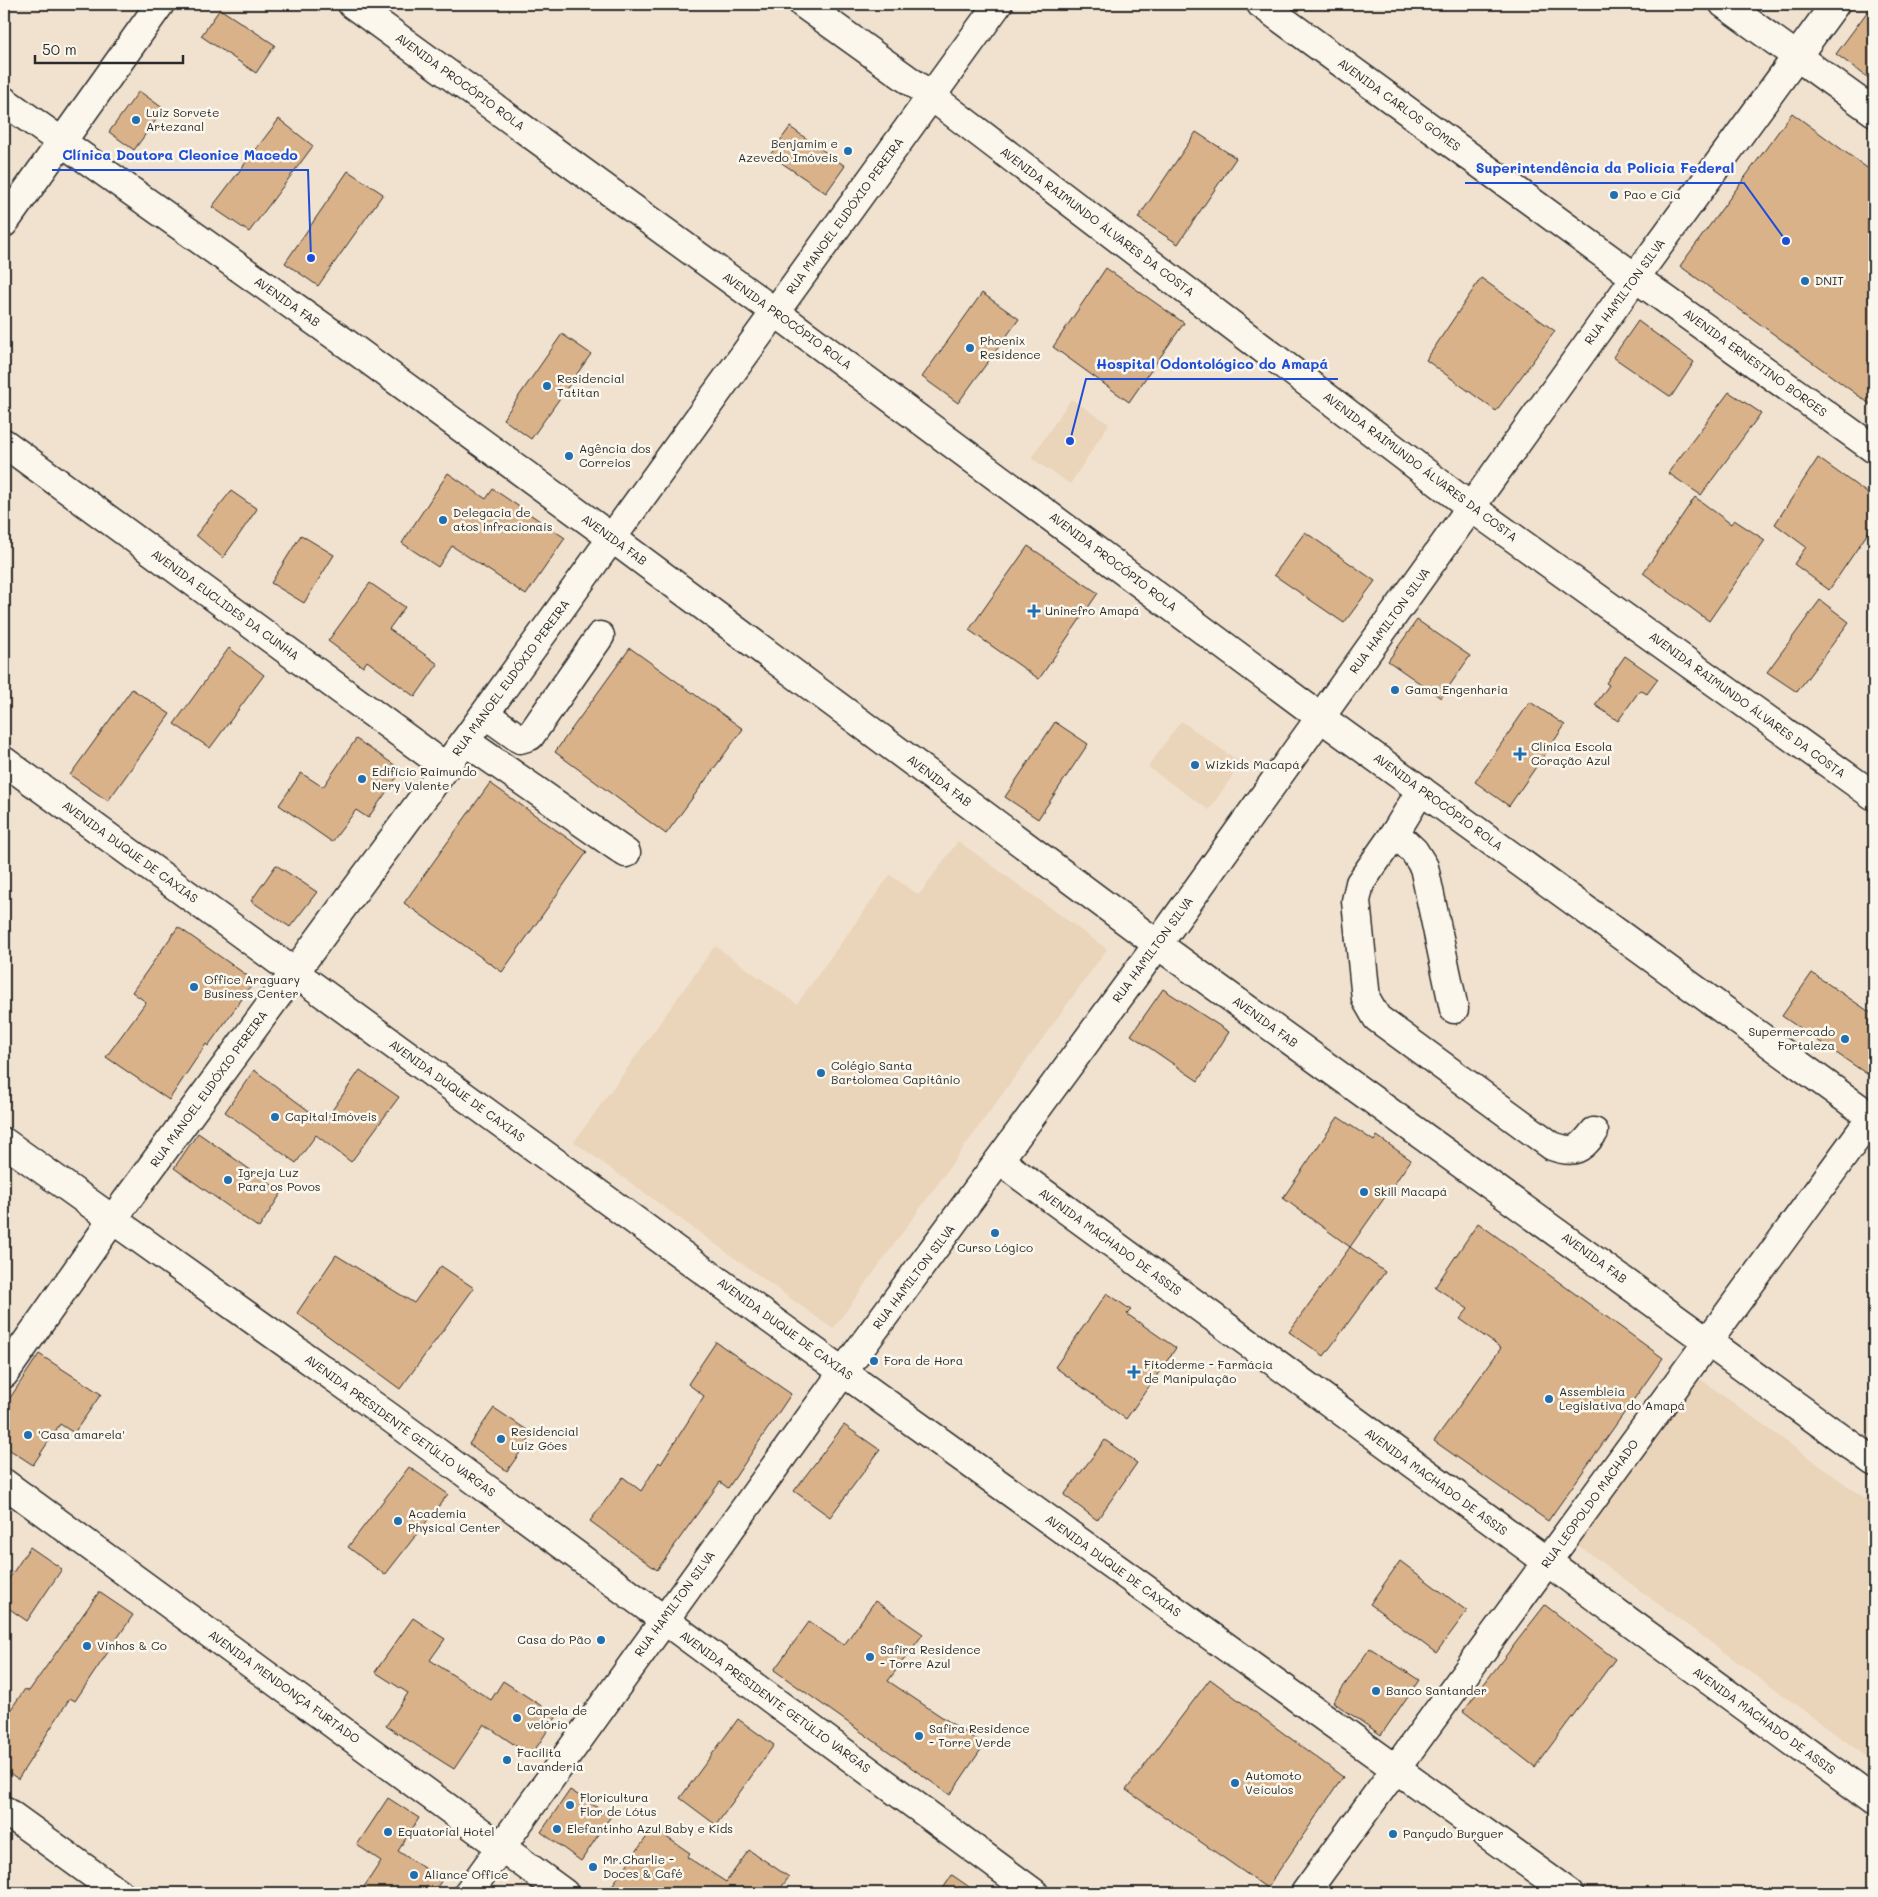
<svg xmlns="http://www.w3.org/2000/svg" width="1878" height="1897" viewBox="0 0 1878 1897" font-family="Mali,sans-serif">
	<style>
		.built { fill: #ead4ba }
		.building { fill: #d9b28a; stroke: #2b2b2b }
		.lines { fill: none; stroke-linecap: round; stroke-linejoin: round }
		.minor-casing { stroke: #2b2b2b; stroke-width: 31 }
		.major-casing { stroke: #2b2b2b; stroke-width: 31 }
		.minor { stroke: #fbf7ec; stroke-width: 28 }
		.major { stroke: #fbf7ec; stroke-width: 28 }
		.poi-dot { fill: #1f6fb2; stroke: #fbf7ec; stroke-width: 2 }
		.labels { text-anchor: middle; stroke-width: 5; stroke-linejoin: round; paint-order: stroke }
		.street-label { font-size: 12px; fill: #2b2b2b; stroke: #fbf7ec }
		.poi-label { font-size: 12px; fill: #2b2b2b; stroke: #fbf7ec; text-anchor: start }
		.leader { fill: none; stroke: #1d4ed8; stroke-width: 2 }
		.callout-dot { fill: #1d4ed8; stroke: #fbf7ec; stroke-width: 2 }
		.callout-label { font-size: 14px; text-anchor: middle; font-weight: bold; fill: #1d4ed8; stroke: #fbf7ec; stroke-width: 5; stroke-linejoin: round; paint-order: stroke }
	</style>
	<rect width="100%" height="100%" fill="#f1e2cf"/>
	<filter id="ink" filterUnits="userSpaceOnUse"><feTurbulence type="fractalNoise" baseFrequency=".02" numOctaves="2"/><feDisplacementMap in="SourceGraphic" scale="10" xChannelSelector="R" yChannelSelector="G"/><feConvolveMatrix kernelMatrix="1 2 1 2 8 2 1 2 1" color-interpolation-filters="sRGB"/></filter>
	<g filter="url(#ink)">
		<g class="built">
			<polygon points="1071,399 1109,424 1070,484 1031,458"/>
			<polygon points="1181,721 1241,763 1209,810 1148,767"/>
			<polygon points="958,841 1107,949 833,1329 574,1142 715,946 797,1004 890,875 919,895"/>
			<polygon points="1692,1373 1874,1505 1874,1762 1571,1540"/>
		</g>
		<g class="building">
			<polygon points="1873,4 1874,4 1874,82 1836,54"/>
			<polygon points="220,9 275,45 256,73 201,36"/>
			<polygon points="139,91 164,109 134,150 109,132"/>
			<polygon points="1792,113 1874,173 1874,407 1680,266"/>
			<polygon points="279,119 313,146 249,232 212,207"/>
			<polygon points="790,127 845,166 826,193 770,155"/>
			<polygon points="1196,132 1236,158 1178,244 1138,218"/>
			<polygon points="348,171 383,194 318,286 285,263"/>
			<polygon points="1106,268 1184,323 1129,402 1053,347"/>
			<polygon points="1481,278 1555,331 1496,411 1426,360"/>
			<polygon points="982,293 1019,319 958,403 922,377"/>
			<polygon points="1638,321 1694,362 1671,397 1613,357"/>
			<polygon points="562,334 591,354 531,439 503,419"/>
			<polygon points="1729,392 1761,413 1701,495 1668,473"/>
			<polygon points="1818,458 1874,498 1874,524 1829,590 1794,564 1806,547 1775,524"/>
			<polygon points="448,473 486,499 493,489 565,538 526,595 452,546 438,567 402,543"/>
			<polygon points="231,491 257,509 223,558 196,535"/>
			<polygon points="1695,497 1731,524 1734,520 1765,540 1709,621 1643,573"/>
			<polygon points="1305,532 1375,581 1344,623 1274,575"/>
			<polygon points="301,535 334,555 304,603 271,583"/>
			<polygon points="1028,546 1098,593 1039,679 969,630"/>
			<polygon points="370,583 405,607 389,629 438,664 415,697 367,661 363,667 328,641"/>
			<polygon points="1820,600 1849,622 1797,692 1767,672"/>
			<polygon points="1417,620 1470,656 1441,698 1388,661"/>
			<polygon points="229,648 264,675 210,748 174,724"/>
			<polygon points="630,648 743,729 666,834 555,752"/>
			<polygon points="1625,656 1658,679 1647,694 1640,690 1618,721 1595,705 1609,685 1606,683"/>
			<polygon points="132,689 170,714 108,801 70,775"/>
			<polygon points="1530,702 1565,725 1509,806 1475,782"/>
			<polygon points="1055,722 1088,744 1038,819 1005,797"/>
			<polygon points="356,739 402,770 368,818 356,810 332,842 279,805 301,773 323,787"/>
			<polygon points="490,783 587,852 502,972 404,903"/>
			<polygon points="276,865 317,892 290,927 251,901"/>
			<polygon points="178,927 255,981 208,1046 206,1044 169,1100 106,1057 146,1002 132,992"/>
			<polygon points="1812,973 1874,1015 1874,1063 1867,1074 1782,1016"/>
			<polygon points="1163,989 1229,1032 1198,1081 1131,1035"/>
			<polygon points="254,1070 324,1122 360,1070 399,1097 351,1162 316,1135 296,1163 225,1112"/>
			<polygon points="1338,1117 1374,1141 1377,1136 1411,1160 1350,1247 1283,1198"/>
			<polygon points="198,1133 282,1192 259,1228 174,1168"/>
			<polygon points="1478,1223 1663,1358 1548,1521 1434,1441 1501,1348 1460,1319 1468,1309 1435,1287"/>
			<polygon points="1350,1247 1385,1272 1324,1356 1289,1332"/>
			<polygon points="336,1255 414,1303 441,1266 474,1288 400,1389 297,1313"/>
			<polygon points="1107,1293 1131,1310 1127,1314 1176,1348 1126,1419 1055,1367"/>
			<polygon points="716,1342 791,1394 728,1488 720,1482 657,1570 590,1521 623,1477 641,1491 659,1462 661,1464 704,1396 688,1384"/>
			<polygon points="39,1354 101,1394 74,1433 60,1424 33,1465 4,1446 4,1407"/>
			<polygon points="494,1408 533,1434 507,1471 469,1444"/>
			<polygon points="844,1425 880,1450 830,1517 794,1491"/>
			<polygon points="1105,1440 1137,1463 1097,1520 1064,1495"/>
			<polygon points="409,1467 448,1494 385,1575 348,1547"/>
			<polygon points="30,1547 62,1569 27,1621 4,1605 4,1586"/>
			<polygon points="1400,1561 1467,1611 1436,1653 1370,1604"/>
			<polygon points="99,1592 133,1615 75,1701 70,1698 18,1779 4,1769 4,1719 25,1689 29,1691"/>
			<polygon points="875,1601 923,1634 888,1681 984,1745 950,1795 774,1670 809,1622 844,1645"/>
			<polygon points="1545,1605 1615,1659 1535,1767 1463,1711"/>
			<polygon points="413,1618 445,1639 430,1660 491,1700 503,1681 557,1716 531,1756 484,1724 454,1769 386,1726 408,1693 375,1672"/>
			<polygon points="1370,1648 1419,1680 1381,1735 1333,1702"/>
			<polygon points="1210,1679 1343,1777 1267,1888 1126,1790"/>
			<polygon points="738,1719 774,1745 716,1825 680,1798"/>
			<polygon points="570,1790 611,1816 581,1861 541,1832"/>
			<polygon points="388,1798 419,1818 398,1851 442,1880 433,1893 360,1893 381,1861 357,1845"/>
			<polygon points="653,1828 690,1853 687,1857 726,1882 749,1850 789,1877 777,1893 620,1893 611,1887"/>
			<polygon points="952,1875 978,1893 940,1893"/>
		</g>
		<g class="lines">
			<defs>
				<g id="minor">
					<polyline points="352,4 775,312 1320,717 1874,1119"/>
					<polyline points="803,4 931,96 1472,508 1874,796"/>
					<polyline points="1261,4 1647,286 1874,449"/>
					<polyline points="1724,4 1874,112"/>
					<polyline points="4,223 160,4"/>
					<polyline points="4,443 446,767"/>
					<polyline points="485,714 520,739 530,736 600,636"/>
					<polyline points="465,741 626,853"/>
					<polyline points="4,761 843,1372 1569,1893"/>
					<path d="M1421 790 1395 833 1360 883 1356 901 1366 999 1377 1018 1552 1146C1574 1154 1580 1150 1594 1132"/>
					<polyline points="1395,833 1414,851 1424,867 1454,1009"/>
					<polyline points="4,1142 388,1416 1034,1893"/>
					<polyline points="1000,1161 1874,1801"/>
					<polyline points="4,1374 113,1219 465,741 998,4"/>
					<polyline points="4,1483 564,1893"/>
					<polyline points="4,1810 119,1893"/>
					<polyline points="468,1893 843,1372 1158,944 1635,278 1835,4"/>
				</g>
				<g id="major">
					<polyline points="4,101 347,344 612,538 1168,952 1874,1462"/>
					<polyline points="1305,1893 1874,1114"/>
				</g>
			</defs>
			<use href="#minor" class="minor-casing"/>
			<use href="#major" class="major-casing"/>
			<use href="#minor" class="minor"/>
			<use href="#major" class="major"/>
		</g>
	</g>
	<g class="poi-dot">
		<circle cx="136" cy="120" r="5"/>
		<circle cx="848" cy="151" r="5"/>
		<circle cx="1614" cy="195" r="5"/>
		<circle cx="1805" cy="281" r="5"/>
		<circle cx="970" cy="348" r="5"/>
		<circle cx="547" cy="386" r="5"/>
		<circle cx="569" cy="456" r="5"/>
		<circle cx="443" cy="520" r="5"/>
		<path d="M1031.5 603.5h5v5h5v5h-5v5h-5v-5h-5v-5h5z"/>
		<circle cx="1395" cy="690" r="5"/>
		<path d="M1517.5 746.5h5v5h5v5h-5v5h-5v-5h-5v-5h5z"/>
		<circle cx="1195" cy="765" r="5"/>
		<circle cx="362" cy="779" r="5"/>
		<circle cx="194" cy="987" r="5"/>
		<circle cx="1845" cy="1039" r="5"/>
		<circle cx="821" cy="1073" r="5"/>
		<circle cx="275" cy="1117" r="5"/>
		<circle cx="228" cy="1180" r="5"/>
		<circle cx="1364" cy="1192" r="5"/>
		<circle cx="995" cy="1233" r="5"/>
		<circle cx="874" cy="1361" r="5"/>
		<path d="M1131.5 1364.5h5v5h5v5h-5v5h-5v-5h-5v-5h5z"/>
		<circle cx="1549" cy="1399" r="5"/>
		<circle cx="28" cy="1435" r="5"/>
		<circle cx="501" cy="1439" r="5"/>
		<circle cx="398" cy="1521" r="5"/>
		<circle cx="601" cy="1640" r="5"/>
		<circle cx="87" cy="1646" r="5"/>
		<circle cx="870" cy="1657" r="5"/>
		<circle cx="1376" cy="1691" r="5"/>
		<circle cx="517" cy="1718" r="5"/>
		<circle cx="919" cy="1736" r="5"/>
		<circle cx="507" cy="1760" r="5"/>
		<circle cx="1235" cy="1783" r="5"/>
		<circle cx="570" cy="1805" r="5"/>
		<circle cx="557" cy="1829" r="5"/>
		<circle cx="388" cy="1832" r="5"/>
		<circle cx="1393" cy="1834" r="5"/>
		<circle cx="593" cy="1867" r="5"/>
		<circle cx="414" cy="1875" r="5"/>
	</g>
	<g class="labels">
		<g class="street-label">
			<text transform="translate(460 82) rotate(36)" y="4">AVENIDA PROCÓPIO ROLA</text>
			<text transform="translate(1399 105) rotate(36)" y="4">AVENIDA CARLOS GOMES</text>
			<text transform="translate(845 216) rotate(-54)" y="4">RUA MANOEL EUDÓXIO PEREIRA</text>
			<text transform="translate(1097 222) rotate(37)" y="4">AVENIDA RAIMUNDO ÁLVARES DA COSTA</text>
			<text transform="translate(1625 292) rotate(-54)" y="4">RUA HAMILTON SILVA</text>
			<text transform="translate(287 302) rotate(35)" y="4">AVENIDA FAB</text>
			<text transform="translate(787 321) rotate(36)" y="4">AVENIDA PROCÓPIO ROLA</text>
			<text transform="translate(1755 363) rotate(36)" y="4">AVENIDA ERNESTINO BORGES</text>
			<text transform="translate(1420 467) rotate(37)" y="4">AVENIDA RAIMUNDO ÁLVARES DA COSTA</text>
			<text transform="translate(614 540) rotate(36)" y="4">AVENIDA FAB</text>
			<text transform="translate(1113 562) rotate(37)" y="4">AVENIDA PROCÓPIO ROLA</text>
			<text transform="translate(225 605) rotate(36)" y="4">AVENIDA EUCLIDES DA CUNHA</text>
			<text transform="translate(1390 621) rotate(-54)" y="4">RUA HAMILTON SILVA</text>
			<text transform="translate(511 678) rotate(-54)" y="4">RUA MANOEL EUDÓXIO PEREIRA</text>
			<text transform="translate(1747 705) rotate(36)" y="4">AVENIDA RAIMUNDO ÁLVARES DA COSTA</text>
			<text transform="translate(939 781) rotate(37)" y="4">AVENIDA FAB</text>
			<text transform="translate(1438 802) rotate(36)" y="4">AVENIDA PROCÓPIO ROLA</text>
			<text transform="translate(130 852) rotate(36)" y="4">AVENIDA DUQUE DE CAXIAS</text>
			<text transform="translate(1153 950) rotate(-54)" y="4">RUA HAMILTON SILVA</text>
			<text transform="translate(1265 1022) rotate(36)" y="4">AVENIDA FAB</text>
			<text transform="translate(209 1089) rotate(-54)" y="4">RUA MANOEL EUDÓXIO PEREIRA</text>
			<text transform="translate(457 1091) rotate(36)" y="4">AVENIDA DUQUE DE CAXIAS</text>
			<text transform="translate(1110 1242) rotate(36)" y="4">AVENIDA MACHADO DE ASSIS</text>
			<text transform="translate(1594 1258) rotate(36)" y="4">AVENIDA FAB</text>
			<text transform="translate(914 1277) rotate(-53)" y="4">RUA HAMILTON SILVA</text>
			<text transform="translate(785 1329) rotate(36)" y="4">AVENIDA DUQUE DE CAXIAS</text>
			<text transform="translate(400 1426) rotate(36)" y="4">AVENIDA PRESIDENTE GETÚLIO VARGAS</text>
			<text transform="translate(1436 1482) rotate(36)" y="4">AVENIDA MACHADO DE ASSIS</text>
			<text transform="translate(1590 1504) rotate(-54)" y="4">RUA LEOPOLDO MACHADO</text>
			<text transform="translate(1113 1566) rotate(36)" y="4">AVENIDA DUQUE DE CAXIAS</text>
			<text transform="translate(675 1604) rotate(-54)" y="4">RUA HAMILTON SILVA</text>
			<text transform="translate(284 1687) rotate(36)" y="4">AVENIDA MENDONÇA FURTADO</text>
			<text transform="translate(775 1702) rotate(36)" y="4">AVENIDA PRESIDENTE GETÚLIO VARGAS</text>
			<text transform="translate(1764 1721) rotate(36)" y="4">AVENIDA MACHADO DE ASSIS</text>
		</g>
		<g class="poi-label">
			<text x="146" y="117">Luiz Sorvete<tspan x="146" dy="14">Artezanal</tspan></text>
			<text x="838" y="148" text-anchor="end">Benjamim e<tspan x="838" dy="14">Azevedo Imóveis</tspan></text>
			<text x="1624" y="199">Pao e Cia</text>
			<text x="1815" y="285">DNIT</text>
			<text x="980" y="345">Phoenix<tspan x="980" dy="14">Residence</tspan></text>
			<text x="557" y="383">Residencial<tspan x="557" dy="14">Tatitan</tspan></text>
			<text x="579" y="453">Agência dos<tspan x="579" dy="14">Correios</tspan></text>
			<text x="453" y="517">Delegacia de<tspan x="453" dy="14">atos infracionais</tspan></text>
			<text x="1045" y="615">Uninefro Amapá</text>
			<text x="1405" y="694">Gama Engenharia</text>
			<text x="1531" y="751">Clínica Escola<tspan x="1531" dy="14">Coração Azul</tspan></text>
			<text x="1205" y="769">Wizkids Macapá</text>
			<text x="372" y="776">Edifício Raimundo<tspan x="372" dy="14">Nery Valente</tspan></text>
			<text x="204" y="984">Office Araguary<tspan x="204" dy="14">Business Center</tspan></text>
			<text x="1835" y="1036" text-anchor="end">Supermercado<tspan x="1835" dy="14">Fortaleza</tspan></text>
			<text x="831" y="1070">Colégio Santa<tspan x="831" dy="14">Bartolomea Capitânio</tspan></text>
			<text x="285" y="1121">Capital Imóveis</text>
			<text x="238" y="1177">Igreja Luz<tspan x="238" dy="14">Para os Povos</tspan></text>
			<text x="1374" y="1196">Skill Macapá</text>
			<text x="995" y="1252" text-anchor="middle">Curso Lógico</text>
			<text x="884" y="1365">Fora de Hora</text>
			<text x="1144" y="1369">Fitoderme - Farmácia<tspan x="1144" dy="14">de Manipulação</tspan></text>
			<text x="1559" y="1396">Assembleia<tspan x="1559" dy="14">Legislativa do Amapá</tspan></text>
			<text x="511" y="1436">Residencial<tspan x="511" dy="14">Luiz Góes</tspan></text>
			<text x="38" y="1439">'Casa amarela'</text>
			<text x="408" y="1518">Academia<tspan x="408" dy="14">Physical Center</tspan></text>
			<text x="591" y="1644" text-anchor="end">Casa do Pão</text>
			<text x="97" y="1650">Vinhos &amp; Co</text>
			<text x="880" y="1654">Safira Residence<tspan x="880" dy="14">- Torre Azul</tspan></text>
			<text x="1386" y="1695">Banco Santander</text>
			<text x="527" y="1715">Capela de<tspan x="527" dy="14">velório</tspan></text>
			<text x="929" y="1733">Safira Residence<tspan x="929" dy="14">- Torre Verde</tspan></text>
			<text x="517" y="1757">Facilita<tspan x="517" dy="14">Lavanderia</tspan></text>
			<text x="1245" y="1780">Automoto<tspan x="1245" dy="14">Veículos</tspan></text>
			<text x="580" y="1802">Floricultura<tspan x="580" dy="14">Flor de Lótus</tspan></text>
			<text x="567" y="1833">Elefantinho Azul Baby e Kids</text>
			<text x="398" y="1836">Equatorial Hotel</text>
			<text x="1403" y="1838">Pançudo Burguer</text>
			<text x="603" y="1864">Mr.Charlie -<tspan x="603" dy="14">Doces &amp; Café</tspan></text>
			<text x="424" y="1879">Aliance Office</text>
		</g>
	</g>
	<path class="leader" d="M311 258L308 170H52M1786 241L1744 183H1465M1070 441L1086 379H1338"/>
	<g class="callout-dot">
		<circle cx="311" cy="258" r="5"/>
		<circle cx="1786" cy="241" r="5"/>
		<circle cx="1070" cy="441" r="5"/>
	</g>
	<g class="callout-label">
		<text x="180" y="160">Clínica Doutora Cleonice Macedo</text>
		<text x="1605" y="173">Superintendência da Policia Federal</text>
		<text x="1212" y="369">Hospital Odontológico do Amapá</text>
	</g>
	<rect width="1878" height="1897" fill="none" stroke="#fbf7ec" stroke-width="20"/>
	<rect x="10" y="10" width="1858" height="1877" fill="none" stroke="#2b2b2b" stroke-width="2" filter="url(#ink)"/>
	<path d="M35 55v8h148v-8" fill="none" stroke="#2b2b2b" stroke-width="2.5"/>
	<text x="42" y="55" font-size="15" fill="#2b2b2b" stroke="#fbf7ec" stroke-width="4" paint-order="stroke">50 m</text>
</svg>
